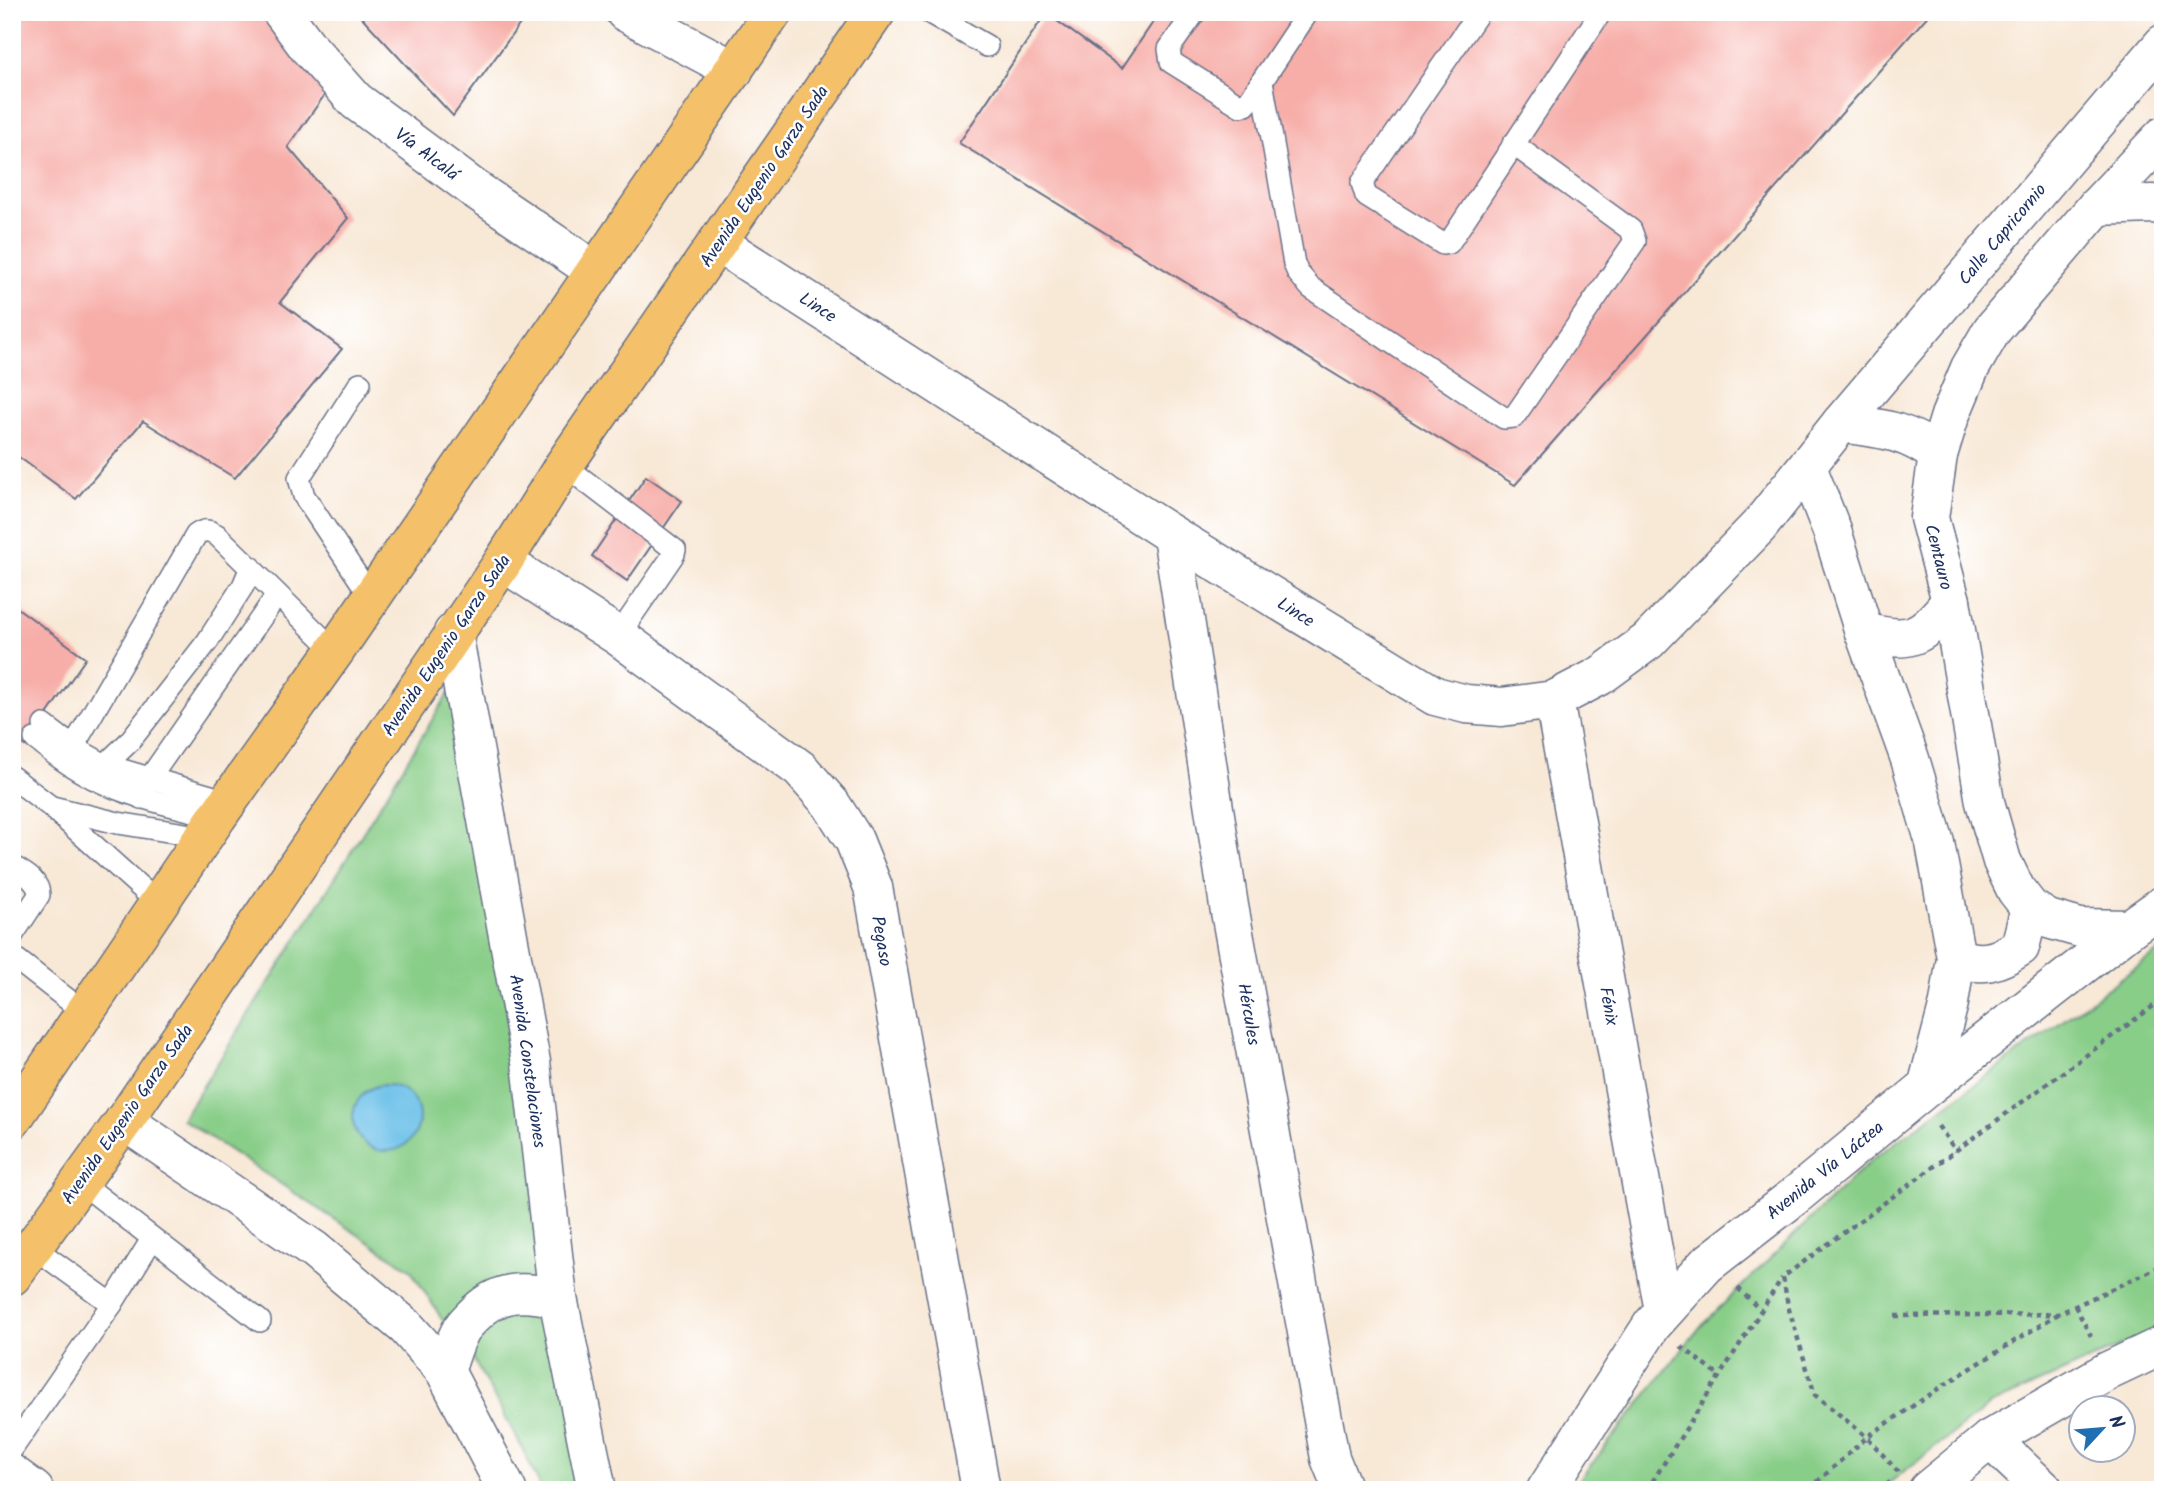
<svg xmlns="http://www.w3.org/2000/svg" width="2175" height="1502" viewBox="0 0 2175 1502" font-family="Kalam,sans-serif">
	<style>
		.green { fill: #88cd88; stroke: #527e73; stroke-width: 2 }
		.water { fill: #6dc1e9; stroke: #4478a4; stroke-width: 2 }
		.building { fill: #f7aea9 }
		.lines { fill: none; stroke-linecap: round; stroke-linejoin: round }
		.service-casing { stroke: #687088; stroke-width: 24 }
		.minor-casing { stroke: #687088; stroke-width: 41 }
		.trunk-casing { stroke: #687088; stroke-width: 41 }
		.path { stroke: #687088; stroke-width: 4.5; stroke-dasharray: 5 5; stroke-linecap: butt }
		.service { stroke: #fff; stroke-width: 21 }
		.minor { stroke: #fff; stroke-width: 38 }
		.trunk { stroke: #f4c16a; stroke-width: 38 }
		.labels { text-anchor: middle; stroke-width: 5; stroke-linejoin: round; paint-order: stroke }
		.street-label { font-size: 18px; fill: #1b2f5e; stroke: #fff }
	</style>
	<rect width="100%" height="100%" fill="#fff"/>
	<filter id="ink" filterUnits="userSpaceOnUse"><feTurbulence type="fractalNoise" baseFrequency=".0143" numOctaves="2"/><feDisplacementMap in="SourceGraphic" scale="14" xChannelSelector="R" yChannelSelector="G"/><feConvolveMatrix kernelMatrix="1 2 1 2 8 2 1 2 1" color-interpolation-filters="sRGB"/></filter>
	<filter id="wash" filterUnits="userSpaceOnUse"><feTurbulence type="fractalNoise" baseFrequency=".00686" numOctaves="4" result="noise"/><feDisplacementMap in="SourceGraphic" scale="28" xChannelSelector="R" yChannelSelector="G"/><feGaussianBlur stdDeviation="1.57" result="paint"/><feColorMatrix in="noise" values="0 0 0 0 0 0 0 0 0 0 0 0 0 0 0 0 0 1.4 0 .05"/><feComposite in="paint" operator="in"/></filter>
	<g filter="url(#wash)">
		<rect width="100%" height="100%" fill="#f8e8d6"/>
		<g class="green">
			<polygon points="450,691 595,1490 542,1490 519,1442 473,1359 442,1319 410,1269 182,1119 317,907"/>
			<polygon points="2163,948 2163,1327 1990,1405 1880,1490 1571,1490 1701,1326 1871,1160"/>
		</g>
		<circle class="water" cx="386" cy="1118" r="33"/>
		<g id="blocks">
			<g class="building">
				<polygon points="12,12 268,12 328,90 288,147 348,218 280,302 342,349 235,478 143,421 76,499 12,452"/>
				<polygon points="357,12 493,12 522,21 453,116"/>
				<polygon points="1160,12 1931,12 1515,485 959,143 1046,13 1122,68"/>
				<polygon points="646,476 682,501 627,581 592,556"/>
				<polygon points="12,604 86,658 25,746 12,737"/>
			</g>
		</g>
	</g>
	<g filter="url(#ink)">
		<use href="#blocks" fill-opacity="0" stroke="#687088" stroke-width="2"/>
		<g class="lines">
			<defs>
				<g id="service">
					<polyline points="928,12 987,46"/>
					<polyline points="1195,12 1169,49 1171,62 1241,106 1246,105 1308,12"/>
					<polyline points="1479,12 1362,183 1366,196 1443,244 1449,243 1601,12"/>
					<polyline points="1262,81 1294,264 1298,273 1311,288 1504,418 1514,417 1635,241 1631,230 1513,144"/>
					<polyline points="360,383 299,478 304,496 371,597"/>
					<polyline points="564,465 675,550 674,554 618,636"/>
					<polyline points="44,725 73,747 105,765 228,801"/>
					<path d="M35 739C53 753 72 768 93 778 132 798 175 806 217 817"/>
					<path d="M65 761 196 535C205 529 209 530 217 535L335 651"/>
					<polyline points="12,777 50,806 159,904"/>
					<polyline points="93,778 105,765 129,742 207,642 243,586 251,567"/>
					<polyline points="141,798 149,779 277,595"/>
					<polyline points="52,807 118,823 204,837"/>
					<path d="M12 866C23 873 39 880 39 895L12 936"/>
					<polyline points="12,956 85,1013"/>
					<polyline points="80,1182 260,1321"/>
					<polyline points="33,1247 112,1304"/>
					<polyline points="12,1449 112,1304 152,1239"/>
				</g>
				<g id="minor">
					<polyline points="282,12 308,47 356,101 473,188 595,271"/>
					<polyline points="625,12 734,70"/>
					<polyline points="2097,206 2152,204 2163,205"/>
					<polyline points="718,243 1172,535 1435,696 1466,704 1502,707 1554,700 1600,676 1648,641 1759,526 1841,423 2163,44"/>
					<path d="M1841 423C1878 428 1907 430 1938 455"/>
					<polyline points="1807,467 1832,531 1864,632 1910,759 1935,843 1956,958 1949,1003 1927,1087"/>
					<polyline points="1172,535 1229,906 1330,1458 1343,1490"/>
					<polyline points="503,562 618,636 800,769 831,804 854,840 873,887 981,1490"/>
					<path d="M1864 632C1910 644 1922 638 1951 601"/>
					<polyline points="453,633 531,1062 558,1298 597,1490"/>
					<polyline points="1554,700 1664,1311"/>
					<polyline points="2129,929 2080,928 2048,919 2030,908 2016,890 2002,861 1985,802 1951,601 1929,518 1938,455 1950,416 1970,368 1992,330 2097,206 2163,136"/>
					<path d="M1956 958C1983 966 1996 963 2020 947L2030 908"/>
					<polyline points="124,1121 314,1250 406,1327 445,1371 507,1490"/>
					<path d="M445 1371C450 1358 454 1342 461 1330 464 1325 468 1321 472 1317 498 1289 522 1290 558 1298"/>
					<polyline points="1990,1439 2044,1490"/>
					<polyline points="12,1474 34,1490"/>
					<polyline points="1546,1490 1652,1325 1706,1265 1796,1195 1927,1087 2129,929 2163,905"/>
					<polyline points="1928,1490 1990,1439 2108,1371 2163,1345"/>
				</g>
				<g id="trunk">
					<polyline points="12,1120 217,817 335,651 773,12"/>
					<polyline points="12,1276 124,1121 503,562 564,465 876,12"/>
				</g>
			</defs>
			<use href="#service" class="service-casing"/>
			<use href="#minor" class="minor-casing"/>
			<use href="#trunk" class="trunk-casing"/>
			<g class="path">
				<polyline points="1938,1126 1956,1151"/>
				<polyline points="1738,1288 1761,1311"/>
				<polyline points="2075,1306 2091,1336"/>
				<polyline points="1895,1316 2058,1314 2163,1265"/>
				<polyline points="1681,1346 1719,1376"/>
				<polyline points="1898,1472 1867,1437 1815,1395 1788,1306 1783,1277 2163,999"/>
				<polyline points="1647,1490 1782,1278"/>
				<polyline points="1811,1490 1816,1483 1867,1437 1941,1387 2058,1314"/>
				<polyline points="1880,1490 1890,1482"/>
			</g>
			<use href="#service" class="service"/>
			<use href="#minor" class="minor"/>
			<use href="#trunk" class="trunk"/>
		</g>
	</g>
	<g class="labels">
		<g class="street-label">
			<text transform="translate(427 154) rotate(37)" y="6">Vía Alcalá</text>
			<text transform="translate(764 176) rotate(-56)" y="6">Avenida Eugenio Garza Sada</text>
			<text transform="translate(2002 234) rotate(-50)" y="6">Calle Capricornio</text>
			<text transform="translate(818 307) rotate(33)" y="6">Lince</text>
			<text transform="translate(1939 557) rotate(76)" y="6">Centauro</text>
			<text transform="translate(1296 612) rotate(32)" y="6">Lince</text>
			<text transform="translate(446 645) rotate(-56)" y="6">Avenida Eugenio Garza Sada</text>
			<text transform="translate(882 941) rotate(80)" y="6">Pegaso</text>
			<text transform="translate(1609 1006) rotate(80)" y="6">Fénix</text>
			<text transform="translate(1249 1014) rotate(80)" y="6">Hércules</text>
			<text transform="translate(528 1061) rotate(82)" y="6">Avenida Constelaciones</text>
			<text transform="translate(127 1114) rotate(-55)" y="6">Avenida Eugenio Garza Sada</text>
			<text transform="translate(1825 1170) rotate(-39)" y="6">Avenida Vía Láctea</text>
		</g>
	</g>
	<rect width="2175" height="1502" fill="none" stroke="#fff" stroke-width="42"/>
	<g transform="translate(2102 1429) rotate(64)"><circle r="33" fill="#ffffff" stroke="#a4acbf" stroke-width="2"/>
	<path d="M0-5L12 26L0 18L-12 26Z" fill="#1f6fb2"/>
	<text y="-10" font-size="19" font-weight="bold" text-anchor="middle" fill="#1b2f5e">N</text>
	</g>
</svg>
